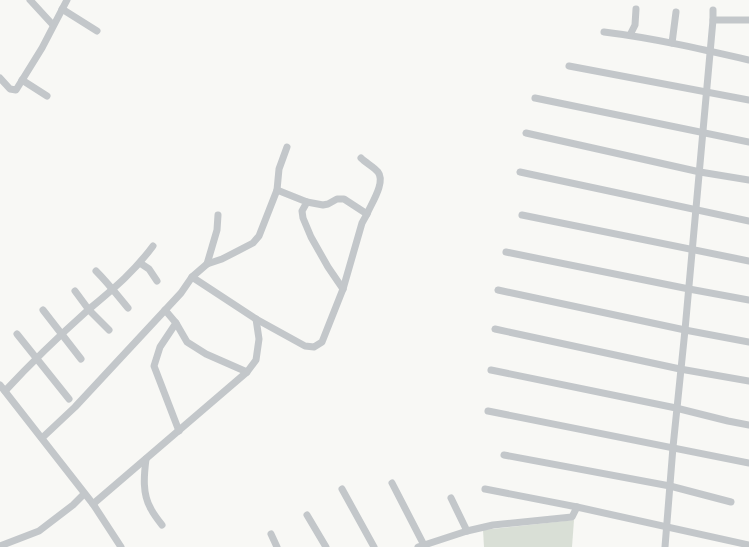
<svg xmlns="http://www.w3.org/2000/svg" width="749" height="547" viewBox="0 0 749 547" font-family="'Titillium Web',sans-serif">
	<style>
		.green { fill: #d9dfd6 }
		.lines { fill: none; stroke-linecap: round; stroke-linejoin: round }
		.minor { stroke: #c3c7ca; stroke-width: 7 }
	</style>
	<rect width="100%" height="100%" fill="#f8f8f5"/>
	<polygon class="green" points="574,520 572,547 484,547 483,530"/>
	<g class="lines">
		<g class="minor">
			<polyline points="30,0 53,25"/>
			<polyline points="62,9 97,31"/>
			<polyline points="713,20 713,10"/>
			<path d="M604 32C653 38 701 49 749 60"/>
			<polyline points="630,35 635,25 636,9"/>
			<polyline points="672,43 676,12"/>
			<polyline points="569,66 749,100"/>
			<polyline points="0,78 10,89 16,90 42,48 67,0"/>
			<polyline points="22,80 47,96"/>
			<polyline points="535,98 749,142"/>
			<polyline points="526,133 700,172 749,180"/>
			<path d="M361 158C366 163 374 167 378 172 386 182 371 204 367 214"/>
			<polyline points="520,172 749,221"/>
			<polyline points="277,190 307,202 302,211 303,218 311,237 328,267 343,289"/>
			<polyline points="522,215 749,261"/>
			<polyline points="506,252 689,289 749,300"/>
			<polyline points="140,263 149,269 157,281"/>
			<polyline points="207,264 217,230 218,215"/>
			<path d="M96 271C108 283 118 296 128 308"/>
			<polyline points="192,277 256,319 305,346 314,347 322,342 343,289 362,223 367,214 344,199 337,199 328,204 323,205 307,202"/>
			<polyline points="498,290 685,330 749,342"/>
			<polyline points="75,291 89,310 109,330"/>
			<polyline points="43,310 81,359"/>
			<polyline points="165,310 176,323 160,347 154,366 179,431"/>
			<polyline points="176,323 187,342 206,354 247,372"/>
			<polyline points="495,329 680,369 749,381"/>
			<polyline points="17,334 69,399"/>
			<polyline points="491,370 676,408 728,421 749,425"/>
			<polyline points="0,385 93,504 121,547"/>
			<path d="M5 391C31 363 59 336 88 310 113 289 133 273 153 246"/>
			<polyline points="488,411 749,463"/>
			<polyline points="42,438 75,407 181,293 192,277 207,264 222,259 253,243 259,236 277,190 279,169 287,147"/>
			<polyline points="504,455 670,486 731,502"/>
			<path d="M146 459C144 475 142 494 151 509 154 515 158 520 162 525"/>
			<polyline points="392,483 425,547"/>
			<polyline points="342,489 374,547"/>
			<polyline points="485,489 577,507 749,545"/>
			<polyline points="451,498 467,531"/>
			<polyline points="93,504 247,372 256,360 259,339 256,319"/>
			<polyline points="307,515 326,547"/>
			<polyline points="271,534 277,547"/>
			<polyline points="0,546 39,531 73,505 84,494"/>
			<polyline points="418,547 467,531 493,525 572,517 577,507"/>
			<polyline points="665,547 673,447 685,330 713,20 749,20"/>
		</g>
	</g>
</svg>
